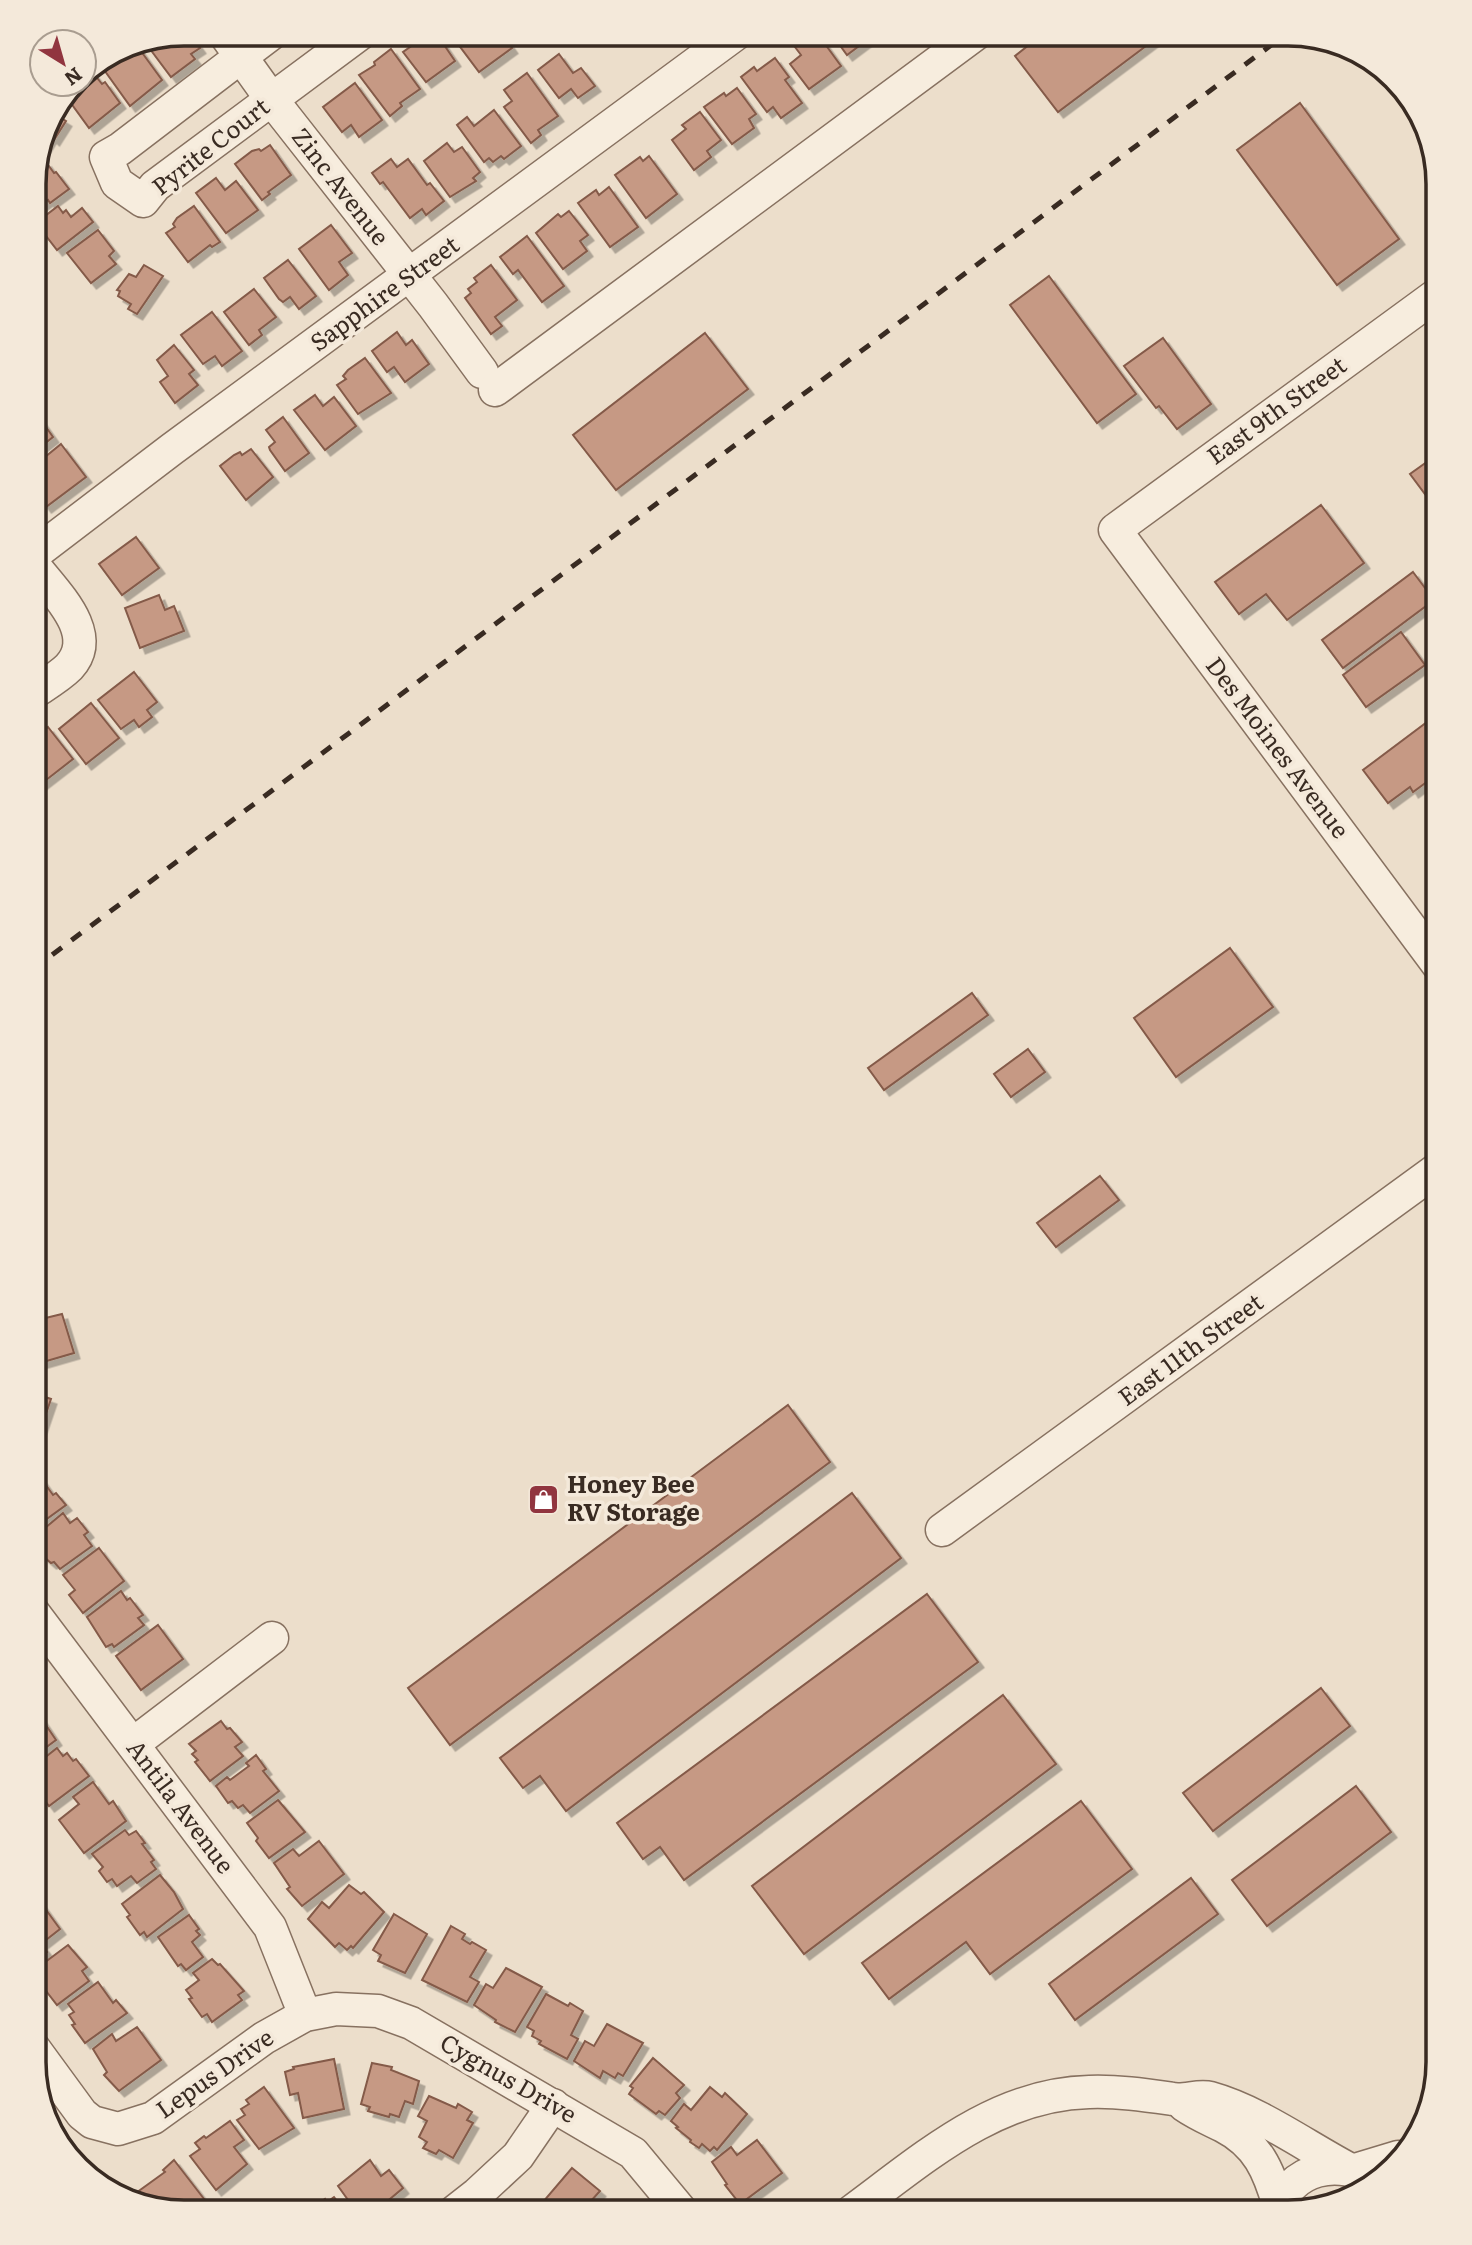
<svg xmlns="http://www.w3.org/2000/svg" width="1472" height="2245" viewBox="0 0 1472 2245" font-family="Literata,serif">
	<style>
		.building { fill: #c69984; stroke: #845a48; stroke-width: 2; filter: url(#shadow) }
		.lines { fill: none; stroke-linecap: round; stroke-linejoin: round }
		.minor-casing { stroke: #877160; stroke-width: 35 }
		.minor { stroke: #f7edde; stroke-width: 32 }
		.rail { stroke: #392b22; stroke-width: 5; stroke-dasharray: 12 12; stroke-linecap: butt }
		.labels { text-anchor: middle; stroke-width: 7; stroke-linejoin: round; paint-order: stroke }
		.street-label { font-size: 24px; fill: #392b22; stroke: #f4e9da }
		.poi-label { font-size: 24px; font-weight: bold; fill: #392b22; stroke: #f4e9da; text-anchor: start }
		.rim { fill: none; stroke: #392b22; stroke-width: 3.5 }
	</style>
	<defs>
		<filter id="shadow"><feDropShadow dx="5.5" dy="5.5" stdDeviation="0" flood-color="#0004"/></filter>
	</defs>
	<rect width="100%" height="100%" fill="#ecdecb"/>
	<g class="building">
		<polygon points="184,33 189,33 200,48 191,54 195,59 171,77 144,41"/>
		<polygon points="433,33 436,33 455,61 426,82 403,52 420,40 422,42"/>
		<polygon points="455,33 501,33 512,48 479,72 452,36"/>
		<polygon points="805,33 817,33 841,66 809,89 790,64 801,55 792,43"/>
		<polygon points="831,33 868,33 871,37 847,55"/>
		<polygon points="1044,33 1162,34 1058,112 1015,56"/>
		<polygon points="135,43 162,80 130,106 102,67 122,52 120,49"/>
		<polygon points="391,49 420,89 400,103 402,106 390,116 359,75 375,65 374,62"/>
		<polygon points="559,54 573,73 581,68 595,86 578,98 571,89 559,98 538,70"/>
		<polygon points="775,58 789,77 785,80 802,103 781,118 773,107 767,112 741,77 754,67 757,71"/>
		<polygon points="90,69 102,84 105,82 120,103 89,128 65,95 73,84 84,84 84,73"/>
		<polygon points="527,73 558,116 538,130 541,135 531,143 504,107 512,101 504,90"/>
		<polygon points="355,83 382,120 359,137 351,125 342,132 323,107"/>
		<polygon points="737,88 756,114 749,119 754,128 732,144 704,107 724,93 726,96"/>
		<polygon points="1300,103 1399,239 1337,285 1237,150"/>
		<polygon points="494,110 521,146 504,159 501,156 493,162 489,158 484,162 457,125 467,117 474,126"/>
		<polygon points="700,112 721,140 707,151 711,157 694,170 672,140 686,129 682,125"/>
		<polygon points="53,113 66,121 54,140 51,137 45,147 40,145 45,126"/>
		<polygon points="447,143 454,152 462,147 480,172 473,178 476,181 450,197 424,161"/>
		<polygon points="270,145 291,175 268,192 270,194 262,200 235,164 252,151 259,149 261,151"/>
		<polygon points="649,156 677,194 646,218 615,175 640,157 643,161"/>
		<polygon points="391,159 397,167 408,159 427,185 430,183 444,201 426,215 422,209 410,218 383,182 380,184 372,173"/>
		<polygon points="39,161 43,165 46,162 54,173 56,172 69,189 50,203 48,200 34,210 34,174 36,163"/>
		<polygon points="216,178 225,190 236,181 258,210 226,233 196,193"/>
		<polygon points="609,187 638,227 610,247 578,203 596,190 599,195"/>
		<polygon points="58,206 63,213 66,210 71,217 82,208 93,222 57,250 36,223"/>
		<polygon points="194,206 220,242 212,247 210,245 188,262 166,233 175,227 173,224 177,218"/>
		<polygon points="569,211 588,235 580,241 587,251 563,269 536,233 558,214 561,217"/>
		<polygon points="331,225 352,253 339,262 348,275 329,290 299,249"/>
		<polygon points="98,230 114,251 109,256 116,264 91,283 67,253"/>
		<polygon points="527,236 564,286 542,302 518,270 513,274 500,257"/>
		<polygon points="288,260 316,296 299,309 290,297 283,302 279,299 264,278"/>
		<polygon points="144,265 163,276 137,314 128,309 131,304 118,296 120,291 117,290 129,274 136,277"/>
		<polygon points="491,265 517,300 495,317 502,326 491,334 465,298 471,293 468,289 477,282 474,278"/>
		<polygon points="1049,276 1136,394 1097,423 1010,305"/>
		<polygon points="254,289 276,317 259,330 262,335 249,345 224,312"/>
		<polygon points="212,312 242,351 222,366 215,356 203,364 181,335"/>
		<polygon points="397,332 406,345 412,340 429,364 405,382 394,367 387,372 372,351"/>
		<polygon points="705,333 748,389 616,490 573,435"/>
		<polygon points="1163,338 1211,404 1177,429 1159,406 1156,408 1124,366"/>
		<polygon points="174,345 194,370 189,374 198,385 175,403 160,382 168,376 157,360"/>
		<polygon points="365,358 391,393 358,414 337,385 346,379 343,376 348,370"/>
		<polygon points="315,395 323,406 334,397 356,426 325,450 294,410"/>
		<polygon points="34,410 53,437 34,452"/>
		<polygon points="283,417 309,453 285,471 270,450 269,447 275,442 266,430"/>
		<polygon points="61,444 86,477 46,507 34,491 34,466"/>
		<polygon points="251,449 273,477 246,500 220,466 234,455 240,452 242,455"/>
		<polygon points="1438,454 1439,456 1439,513 1410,474"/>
		<polygon points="1321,505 1364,563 1287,620 1266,594 1239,614 1215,582"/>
		<polygon points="136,537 159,568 122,595 99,564"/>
		<polygon points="1413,572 1434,600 1343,668 1322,640"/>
		<polygon points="159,595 165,610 174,606 184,631 140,648 125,608"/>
		<polygon points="1401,632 1425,665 1366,707 1343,675"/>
		<polygon points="134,672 157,702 147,710 152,717 139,727 134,720 121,729 98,700"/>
		<polygon points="91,703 119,738 86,764 59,729"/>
		<polygon points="1439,713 1439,773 1413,792 1410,787 1388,803 1363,770"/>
		<polygon points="48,727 73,759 41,784 33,775 33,738"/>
		<polygon points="1230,948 1273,1007 1176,1077 1134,1018"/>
		<polygon points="972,993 988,1015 884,1090 868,1068"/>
		<polygon points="1028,1049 1045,1072 1011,1097 994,1074"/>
		<polygon points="1100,1176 1119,1200 1056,1247 1037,1223"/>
		<polygon points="62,1314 74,1353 33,1365 33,1321"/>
		<polygon points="33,1393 51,1399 38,1437 33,1436"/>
		<polygon points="788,1405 830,1462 450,1745 408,1688"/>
		<polygon points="38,1474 53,1495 56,1493 66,1505 33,1529 33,1478"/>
		<polygon points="852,1493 901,1558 566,1811 540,1776 523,1788 500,1758"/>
		<polygon points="63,1513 70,1523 77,1518 88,1532 84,1535 92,1546 60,1569 54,1562 51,1563 44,1557 33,1542 33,1538"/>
		<polygon points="99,1548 124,1581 83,1613 69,1595 75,1590 63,1575"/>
		<polygon points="121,1591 127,1600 130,1598 143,1615 138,1618 144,1625 114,1647 112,1644 106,1647 87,1617"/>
		<polygon points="927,1594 978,1662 684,1880 660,1847 643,1859 617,1823"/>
		<polygon points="158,1625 183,1659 141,1690 116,1656"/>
		<polygon points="1321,1688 1350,1726 1213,1831 1183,1793"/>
		<polygon points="1003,1695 1056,1764 804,1954 752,1886"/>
		<polygon points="33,1706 56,1740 33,1757"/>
		<polygon points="221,1721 227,1729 230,1728 242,1742 235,1747 243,1756 210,1781 195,1762 198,1760 192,1754 196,1751 189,1744"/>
		<polygon points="57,1748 63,1756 67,1753 73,1761 76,1759 89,1776 49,1806 39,1793 42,1791 33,1780 33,1767"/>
		<polygon points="256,1755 266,1769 263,1771 279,1791 250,1813 243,1805 238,1808 232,1801 228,1803 216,1786 227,1777 230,1780 249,1766 246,1763"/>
		<polygon points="93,1782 109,1804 113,1801 126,1821 84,1853 59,1820 79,1804 73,1797"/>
		<polygon points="1356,1786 1391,1832 1267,1926 1232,1880"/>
		<polygon points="278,1800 305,1832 269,1858 256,1841 258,1838 247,1823"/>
		<polygon points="1081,1801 1132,1869 990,1974 966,1942 889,1999 862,1963"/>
		<polygon points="125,1830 129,1835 136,1831 145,1843 142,1844 154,1860 151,1862 156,1869 137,1883 131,1876 117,1886 112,1879 107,1882 99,1871 103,1867 92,1854"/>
		<polygon points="319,1841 344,1874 302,1906 287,1889 290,1887 274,1863 293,1849 299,1856"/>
		<polygon points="160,1875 174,1892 183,1909 147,1937 144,1932 140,1935 127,1917 130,1915 122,1904"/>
		<polygon points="1191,1878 1218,1914 1075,2020 1049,1984"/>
		<polygon points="349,1885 361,1894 364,1892 384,1912 353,1948 351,1946 347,1950 339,1943 335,1947 308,1919 322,1902 329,1908"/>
		<polygon points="36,1896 60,1929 41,1944 47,1952 33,1962 33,1899"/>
		<polygon points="394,1914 427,1934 405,1973 378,1961 381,1955 373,1950"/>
		<polygon points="189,1915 199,1929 196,1931 200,1935 192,1942 203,1957 186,1970 181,1964 178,1966 158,1937"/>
		<polygon points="451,1926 465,1934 462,1939 470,1944 472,1942 486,1950 470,1977 479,1982 467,2002 422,1980"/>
		<polygon points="68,1945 87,1967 82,1971 89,1981 57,2005 43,1987 38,1978 42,1976 36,1969"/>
		<polygon points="212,1959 218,1965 220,1964 244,1991 238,1995 242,2000 212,2022 207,2014 202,2017 189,1999 192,1998 186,1990 199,1980 193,1973"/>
		<polygon points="506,1968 542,1987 515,2032 495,2022 496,2020 474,2005 486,1984 493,1988"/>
		<polygon points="98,1982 113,2003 116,2000 127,2013 85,2043 72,2025 75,2024 69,2015 74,2012 68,2004"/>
		<polygon points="546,1994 568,2006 570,2003 583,2011 571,2035 578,2039 567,2059 539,2044 541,2041 532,2036 534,2031 527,2027"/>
		<polygon points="607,2024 643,2043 623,2076 618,2073 615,2078 603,2071 600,2078 574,2061 585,2041 594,2046"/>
		<polygon points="137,2027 161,2060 119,2091 104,2075 107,2072 93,2049 112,2034 116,2041"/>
		<polygon points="653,2058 684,2085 676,2093 680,2098 665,2115 659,2111 656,2114 629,2094 633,2088 630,2086"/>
		<polygon points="334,2059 344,2109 303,2118 298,2093 290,2095 285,2072 294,2069 293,2067"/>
		<polygon points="372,2063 392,2067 391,2070 419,2081 413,2104 405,2101 399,2117 390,2114 389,2117 368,2111 370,2107 361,2104"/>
		<polygon points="264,2087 294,2128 259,2149 237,2120 245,2115 241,2109 249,2104 246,2100"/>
		<polygon points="710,2087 722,2097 725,2093 747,2114 717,2150 714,2147 710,2151 702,2144 699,2148 690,2142 691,2140 676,2128 678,2127 671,2121 684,2104 691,2110"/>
		<polygon points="429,2096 456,2108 458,2104 472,2112 467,2120 473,2123 453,2158 439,2150 436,2154 423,2148 427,2142 419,2137 427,2121 418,2116"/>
		<polygon points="230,2121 244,2140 234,2147 247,2164 216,2190 190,2156 200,2149 195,2143 204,2136 206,2138"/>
		<polygon points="757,2140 782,2173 740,2204 725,2185 727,2184 712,2162 731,2147 737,2155"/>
		<polygon points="174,2160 211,2208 207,2211 174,2211 141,2200 136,2193 165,2172 163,2170"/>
		<polygon points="370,2160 381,2176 389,2170 403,2188 378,2209 375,2205 367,2211 356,2211 338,2186"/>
		<polygon points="572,2168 600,2191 581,2212 553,2212 542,2203"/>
		<polygon points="334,2197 345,2211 307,2211 325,2199 327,2202"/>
	</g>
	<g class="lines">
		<defs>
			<g id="minor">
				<polyline points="224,33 272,100 433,305 482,372"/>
				<polyline points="272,33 120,149 106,157 117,183 143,201 155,186 361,33"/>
				<polyline points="495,390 977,33"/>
				<polyline points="33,555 172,449 737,33"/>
				<path d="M33 693C45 685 59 677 69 667 100 633 54 592 33 564"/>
				<polyline points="1439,966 1115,530 1439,293"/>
				<polyline points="942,1530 1439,1168"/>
				<polyline points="33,1612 270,1927 305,2015"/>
				<polyline points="133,1744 272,1638"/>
				<polyline points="33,2047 82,2114 92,2122 118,2129 153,2118 264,2038 305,2015 336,2009 378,2011 411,2023 633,2153 682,2212"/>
				<path d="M1184 2105C1197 2114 1209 2119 1223 2126 1258 2144 1269 2171 1279 2206"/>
				<polyline points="1355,2170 1398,2157"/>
				<polyline points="454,2212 477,2194 518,2156 553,2105"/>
				<path d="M851 2212C923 2159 995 2094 1089 2092 1118 2091 1145 2095 1173 2099 1185 2101 1199 2095 1210 2098 1257 2111 1304 2145 1347 2168"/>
				<path d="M1278 2212C1287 2168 1342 2156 1374 2182"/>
			</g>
		</defs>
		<use href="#minor" class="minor-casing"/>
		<use href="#minor" class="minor"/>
		<polyline class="rail" points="33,969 1286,34"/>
	</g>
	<defs>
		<symbol id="shop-square" viewBox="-11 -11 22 22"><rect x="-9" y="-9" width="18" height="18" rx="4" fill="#91353f" stroke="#f4e9da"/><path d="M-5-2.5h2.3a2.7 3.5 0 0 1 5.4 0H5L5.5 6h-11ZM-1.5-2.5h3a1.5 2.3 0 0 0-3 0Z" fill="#fff"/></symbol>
	</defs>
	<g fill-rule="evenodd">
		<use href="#shop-square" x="526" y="1482" width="35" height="35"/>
	</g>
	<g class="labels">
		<g class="street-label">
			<text transform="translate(211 147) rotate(-38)" y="8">Pyrite Court</text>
			<text transform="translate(340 187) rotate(52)" y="8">Zinc Avenue</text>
			<text transform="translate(385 294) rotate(-36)" y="8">Sapphire Street</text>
			<text transform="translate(1277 411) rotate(-36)" y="8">East 9th Street</text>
			<text transform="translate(1277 748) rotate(53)" y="8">Des Moines Avenue</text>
			<text transform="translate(1191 1350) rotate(-36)" y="8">East 11th Street</text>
			<text transform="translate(180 1807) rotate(53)" y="8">Antila Avenue</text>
			<text transform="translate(215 2074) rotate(-35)" y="8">Lepus Drive</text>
			<text transform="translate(508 2079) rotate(30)" y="8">Cygnus Drive</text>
		</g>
		<g class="poi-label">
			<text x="567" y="1493">Honey Bee<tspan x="567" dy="28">RV Storage</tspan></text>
		</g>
	</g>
	<path d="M0 0H1472V2245H0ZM184 46H1288A138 138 0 0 1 1426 184V2062A138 138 0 0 1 1288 2200H184A138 138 0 0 1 46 2062V184A138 138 0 0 1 184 46Z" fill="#f4e9da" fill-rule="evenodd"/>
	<path class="rim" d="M184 46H1288A138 138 0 0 1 1426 184V2062A138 138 0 0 1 1288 2200H184A138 138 0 0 1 46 2062V184A138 138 0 0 1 184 46Z"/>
	<g transform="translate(63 63) rotate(143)"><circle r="33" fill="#f4e9da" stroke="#a99d90" stroke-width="2"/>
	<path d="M0-5L12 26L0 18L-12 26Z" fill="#91353f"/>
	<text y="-10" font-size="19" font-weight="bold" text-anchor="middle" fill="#392b22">N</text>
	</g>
</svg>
